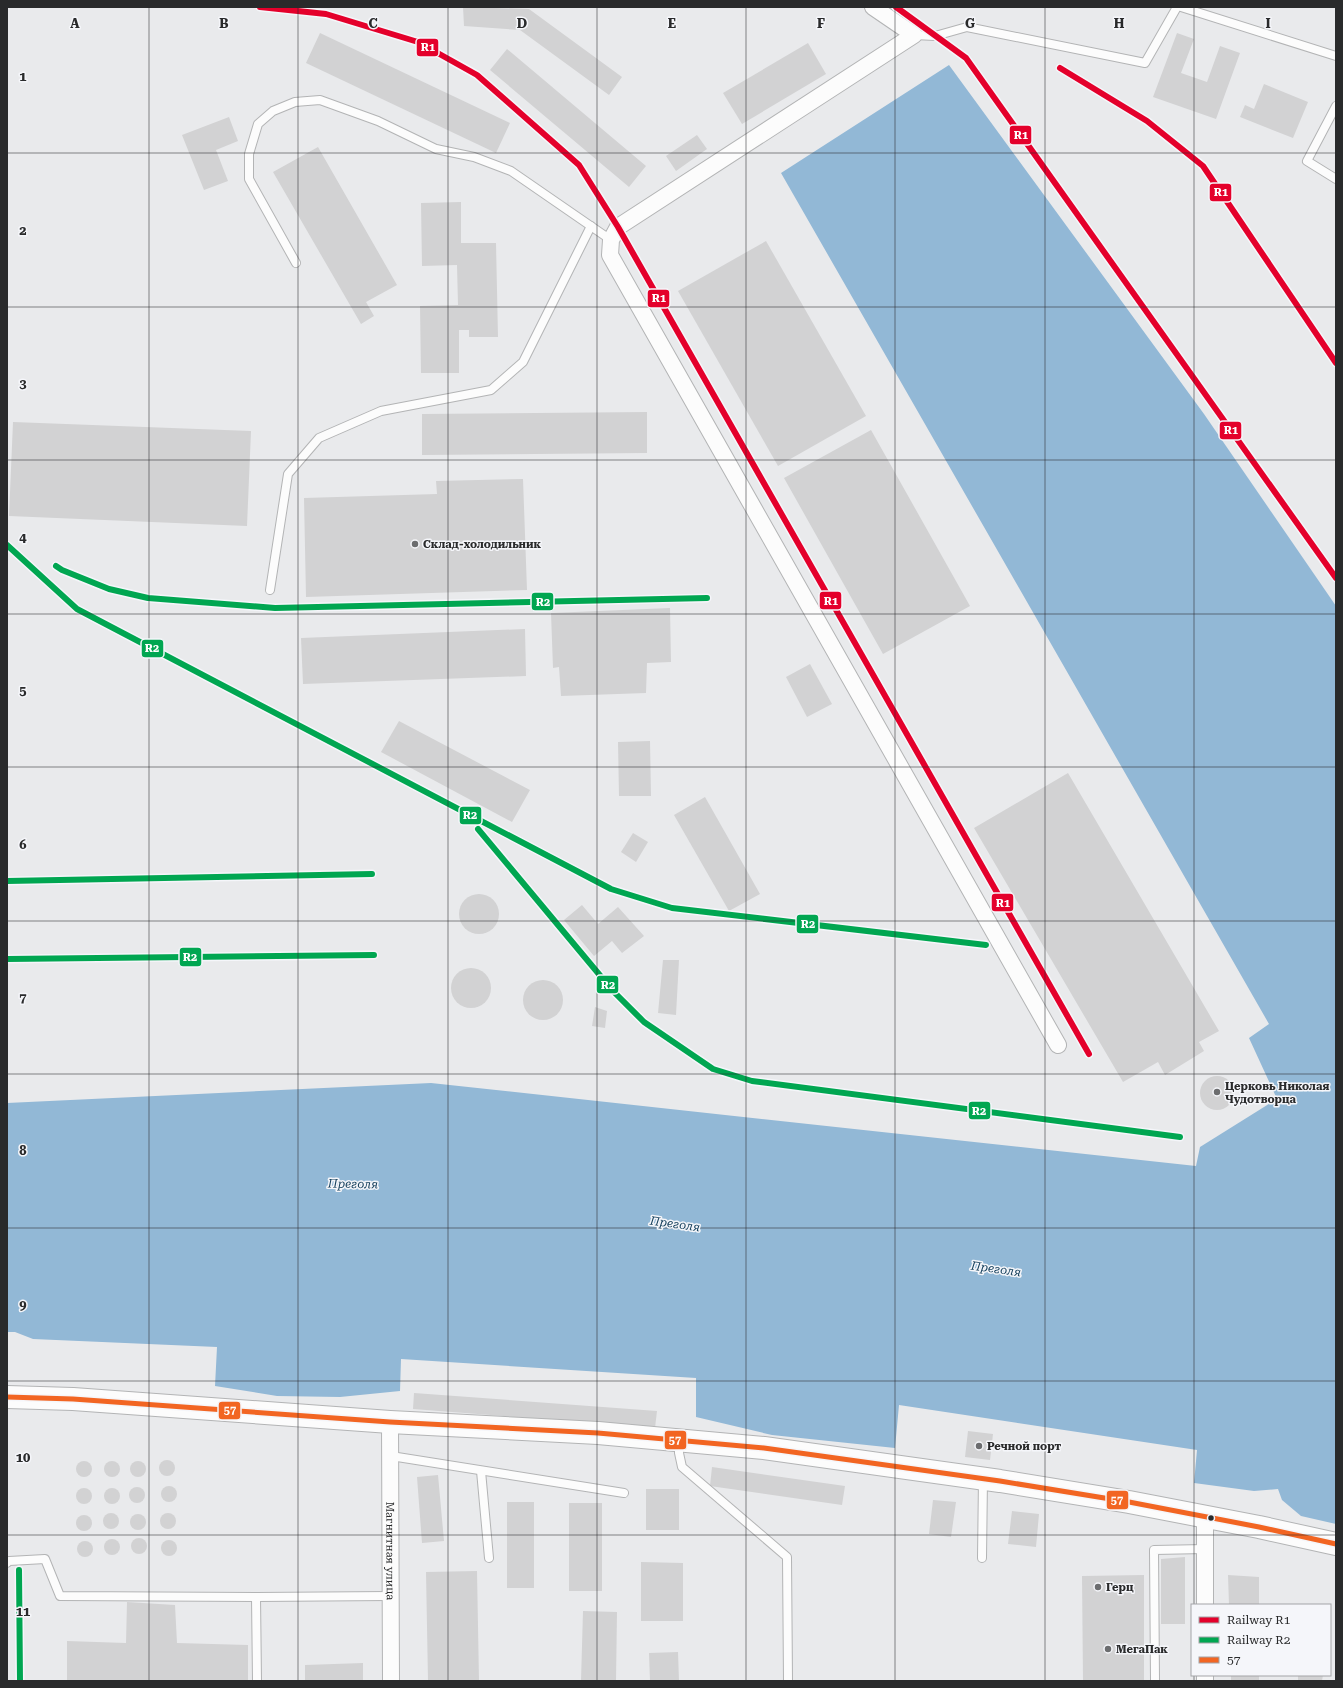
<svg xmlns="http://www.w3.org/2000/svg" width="1343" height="1688" viewBox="0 0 1343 1688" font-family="'Roboto Serif',serif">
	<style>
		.water { fill: #92b8d6 }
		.building { fill: #d2d2d3 }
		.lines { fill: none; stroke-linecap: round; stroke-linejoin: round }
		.lane-casing { stroke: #b3b4b5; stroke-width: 10 }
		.street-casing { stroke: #b3b4b5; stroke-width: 18 }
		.secondary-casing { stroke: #b3b4b5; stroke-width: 24 }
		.lane { stroke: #fcfcfc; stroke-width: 8 }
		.street { stroke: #fcfcfc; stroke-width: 16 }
		.secondary { stroke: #fcfcfc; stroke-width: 22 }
		.bus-1-casing { stroke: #f5f6fa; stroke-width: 8 }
		.bus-1 { stroke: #f26522; stroke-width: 5 }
		.rail-1-casing { stroke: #f5f6fa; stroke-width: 9 }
		.rail-2-casing { stroke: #f5f6fa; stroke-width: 9 }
		.rail-1 { stroke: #e4002b; stroke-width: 6 }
		.rail-2 { stroke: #00a651; stroke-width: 6 }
		.grid { fill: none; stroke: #292a2b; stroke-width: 1; stroke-opacity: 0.55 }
		.poi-dot { fill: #6c6d6f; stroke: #f5f6fa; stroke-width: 1.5 }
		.bus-dot { fill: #292a2b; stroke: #f5f6fa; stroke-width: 1.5 }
		.labels { text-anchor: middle; stroke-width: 3; stroke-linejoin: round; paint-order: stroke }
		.poi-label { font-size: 11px; font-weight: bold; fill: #292a2b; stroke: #f5f6fa; text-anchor: start }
		.street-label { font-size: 11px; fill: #292a2b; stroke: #f5f6fa }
		.water-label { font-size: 12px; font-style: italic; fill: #16405d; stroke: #f5f6fa }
		.grid-label { font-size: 13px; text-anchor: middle; font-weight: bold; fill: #292a2b; stroke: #f5f6fa; stroke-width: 3; stroke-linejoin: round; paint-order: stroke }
		.line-badge { stroke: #f5f6fa; stroke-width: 1.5 }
		.badge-label { font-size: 11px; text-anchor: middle; font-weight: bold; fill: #fff }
	</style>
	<rect width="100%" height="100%" fill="#e9eaec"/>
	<polygon class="water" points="949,65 1204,414 1336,606 1336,1524 1301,1516 1282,1500 1278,1489 1254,1491 1194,1483 1197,1450 899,1405 895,1448 772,1435 696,1417 696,1378 401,1359 400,1391 340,1397 277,1396 215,1386 217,1347 33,1339 15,1332 7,1332 7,1103 431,1083 1196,1166 1200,1147 1277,1099 1249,1038 1269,1024 781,173"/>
	<g class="building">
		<polygon points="463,7 529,9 622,77 609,95 520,30 464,26"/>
		<polygon points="320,33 510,123 496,153 306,63"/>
		<polygon points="1177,33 1194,39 1181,73 1207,82 1220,46 1240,53 1216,119 1153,97"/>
		<polygon points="808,43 826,74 742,124 723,93"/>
		<polygon points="507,49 646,166 629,187 490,70"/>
		<polygon points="1264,84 1308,102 1293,138 1240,117 1245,105 1254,109"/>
		<polygon points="229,117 238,141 216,150 228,181 204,190 182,135"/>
		<polygon points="697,135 707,149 676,171 666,156"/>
		<polygon points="318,147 397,285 366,302 374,316 361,324 273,172"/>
		<polygon points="461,202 461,243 496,243 498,337 469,337 469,330 459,330 459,373 421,373 420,306 458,305 457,265 422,266 421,203"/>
		<polygon points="766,241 866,416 778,466 678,291"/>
		<polygon points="647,412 647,453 422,455 422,414"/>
		<polygon points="13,422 251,431 247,526 9,516"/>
		<polygon points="871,430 970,606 883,654 784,478"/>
		<polygon points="523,479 527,590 306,597 304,498 437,494 436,481"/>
		<polygon points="670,608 671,662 647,663 646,693 561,696 559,667 553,668 551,613"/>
		<polygon points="525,629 526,676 303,684 301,638"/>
		<polygon points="810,664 832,704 807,717 786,677"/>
		<polygon points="399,721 530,790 512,822 381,752"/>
		<polygon points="650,741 651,796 619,796 618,742"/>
		<polygon points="1068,773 1219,1031 1199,1042 1204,1051 1165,1075 1158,1062 1123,1082 974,828"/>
		<polygon points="705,797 760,894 729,911 674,815"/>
		<polygon points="633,833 648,842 636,862 621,852"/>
		<circle cx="479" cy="914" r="20"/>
		<polygon points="582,905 598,924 618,907 644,936 622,953 612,941 594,956 564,920"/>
		<polygon points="663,960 679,960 676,1015 658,1013"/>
		<circle cx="471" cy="988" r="20"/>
		<circle cx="543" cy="1000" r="20"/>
		<polygon points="595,1007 607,1011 605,1028 592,1026"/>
		<circle cx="1217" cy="1093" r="17"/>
		<polygon points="414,1393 657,1411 655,1428 413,1409"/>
		<polygon points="968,1431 993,1434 990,1460 965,1457"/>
		<circle cx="167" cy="1468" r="8"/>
		<circle cx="112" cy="1469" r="8"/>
		<circle cx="138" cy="1469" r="8"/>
		<circle cx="84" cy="1469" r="8"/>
		<polygon points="712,1467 845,1486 842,1505 710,1486"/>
		<polygon points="438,1475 444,1541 422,1543 417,1477"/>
		<circle cx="169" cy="1494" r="8"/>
		<circle cx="137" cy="1495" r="8"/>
		<circle cx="84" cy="1496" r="8"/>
		<circle cx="112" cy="1496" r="8"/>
		<rect x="646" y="1489" width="33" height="41"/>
		<polygon points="933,1500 956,1502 951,1537 929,1534"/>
		<rect x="507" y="1502" width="27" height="86"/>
		<rect x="569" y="1503" width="33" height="88"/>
		<polygon points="1012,1511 1039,1514 1036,1547 1008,1544"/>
		<circle cx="111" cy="1521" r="8"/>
		<circle cx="168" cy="1521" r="8"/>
		<circle cx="138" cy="1522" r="8"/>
		<circle cx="84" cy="1523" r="8"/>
		<circle cx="139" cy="1546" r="8"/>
		<circle cx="112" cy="1547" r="8"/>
		<circle cx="169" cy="1548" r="8"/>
		<circle cx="85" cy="1549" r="8"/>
		<polygon points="1185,1557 1185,1624 1161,1624 1161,1559"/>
		<polygon points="641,1562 683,1563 683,1621 641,1621"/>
		<polygon points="477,1571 479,1681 428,1681 426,1572"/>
		<polygon points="1144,1575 1144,1681 1083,1681 1082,1576"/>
		<polygon points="1228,1575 1259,1577 1259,1605 1229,1605"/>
		<polygon points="127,1602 175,1605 177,1643 248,1645 248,1681 67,1681 67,1641 126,1643"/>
		<rect x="1300" y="1604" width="10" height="1"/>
		<polygon points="583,1611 617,1612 616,1681 581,1681"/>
		<polygon points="678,1652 679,1681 650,1681 649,1653"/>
		<polygon points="363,1663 363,1681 305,1681 305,1665"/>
		<rect x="1231" y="1675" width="28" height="6"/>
		<polygon points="1298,1675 1323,1675 1322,1681 1298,1681"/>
	</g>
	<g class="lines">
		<defs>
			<g id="lane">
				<polyline points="1181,7 1336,56"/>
				<polyline points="914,35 935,36 967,27 1145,63 1177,7"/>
				<polyline points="1336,106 1307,161 1336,179"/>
				<polyline points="296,263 249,179 249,154 258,124 273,111 295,102 320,100 378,121 436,149 474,157 511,171 611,240"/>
				<polyline points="270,590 288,474 319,438 381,411 491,390 523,362 591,226"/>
				<polyline points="679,1441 679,1453 682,1467 787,1557 788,1681"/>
				<polyline points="391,1456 624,1493"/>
				<polyline points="481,1471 489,1558"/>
				<polyline points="982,1558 983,1479"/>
				<polyline points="7,1563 9,1561 45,1559 60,1596 256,1597"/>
				<polyline points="257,1681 256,1597 390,1596"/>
				<polyline points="1155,1681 1154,1550 1205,1549"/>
			</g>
			<g id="street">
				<polyline points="873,7 914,35 618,227 611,240 610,255 1058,1045"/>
				<path id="s1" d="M390 1422 391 1681"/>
				<polyline points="1205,1605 1205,1517"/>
				<polyline points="1205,1681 1205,1675"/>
			</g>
			<polyline id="secondary" points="7,1397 73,1399 390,1422 598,1433 764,1448 1000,1481 1129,1502 1259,1527 1336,1544"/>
		</defs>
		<use href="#lane" class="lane-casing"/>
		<use href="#street" class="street-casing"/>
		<use href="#secondary" class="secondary-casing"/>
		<use href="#lane" class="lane"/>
		<use href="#street" class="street"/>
		<use href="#secondary" class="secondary"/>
		<defs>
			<polyline id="bus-1" points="7,1397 73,1399 390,1422 598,1433 764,1448 1000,1481 1129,1502 1259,1527 1336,1544"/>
		</defs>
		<use href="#bus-1" class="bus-1-casing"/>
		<use href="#bus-1" class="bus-1"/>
		<defs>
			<g id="rail-1">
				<polyline points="260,7 326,14 418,42 477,75 579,165 618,227 1089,1054"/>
				<polyline points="896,7 966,58 1336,578"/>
				<polyline points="1060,68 1147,121 1203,166 1336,363"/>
			</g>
			<g id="rail-2">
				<polyline points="7,545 77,609 611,889 672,908 986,945"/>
				<polyline points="56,566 62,570 109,589 148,598 275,608 707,598"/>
				<polyline points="478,829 613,991 644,1022 713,1069 752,1081 1180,1137"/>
				<polyline points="7,881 372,874"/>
				<polyline points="7,959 374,955"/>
				<polyline points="19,1570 20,1681"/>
			</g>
		</defs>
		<use href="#rail-1" class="rail-1-casing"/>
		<use href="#rail-2" class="rail-2-casing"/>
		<use href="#rail-1" class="rail-1"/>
		<use href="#rail-2" class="rail-2"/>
	</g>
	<path class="grid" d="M149 7V1681M298 7V1681M448 7V1681M597 7V1681M746 7V1681M895 7V1681M1045 7V1681M1194 7V1605M7 153H1336M7 307H1336M7 460H1336M7 614H1336M7 767H1336M7 921H1336M7 1074H1336M7 1228H1336M7 1381H1336M7 1535H1336M1194 1675V1681"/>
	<g class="poi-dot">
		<circle cx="415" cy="544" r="4"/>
		<circle cx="1217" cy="1092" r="4"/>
		<circle cx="979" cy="1446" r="4"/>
		<circle cx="1098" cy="1587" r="4"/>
		<circle cx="1108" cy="1649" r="4"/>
	</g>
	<circle class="bus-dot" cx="1211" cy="1518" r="3.5"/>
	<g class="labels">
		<g class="poi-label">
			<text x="423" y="548">Склад-холодильник</text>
			<text x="1225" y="1090">Церковь Николая<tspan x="1225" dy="13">Чудотворца</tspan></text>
			<text x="987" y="1450">Речной порт</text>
			<text x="1106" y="1591">Герц</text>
			<text x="1116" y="1653">МегаПак</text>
		</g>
		<g class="street-label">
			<text dy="4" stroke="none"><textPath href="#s1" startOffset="129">Магнитная улица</textPath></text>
		</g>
		<g class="water-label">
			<text transform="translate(353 1184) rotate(1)" y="4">Преголя</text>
			<text transform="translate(675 1224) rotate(8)" y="4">Преголя</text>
			<text transform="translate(996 1269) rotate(8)" y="4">Преголя</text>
		</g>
	</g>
	<g class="grid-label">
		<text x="75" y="28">A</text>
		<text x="224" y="28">B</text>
		<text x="373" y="28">C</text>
		<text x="522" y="28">D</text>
		<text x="672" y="28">E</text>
		<text x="821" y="28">F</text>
		<text x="970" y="28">G</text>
		<text x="1119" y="28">H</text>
		<text x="1268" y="28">I</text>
		<text x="23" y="81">1</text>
		<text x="23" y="235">2</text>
		<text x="23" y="388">3</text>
		<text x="23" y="542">4</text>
		<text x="23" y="695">5</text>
		<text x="23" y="849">6</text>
		<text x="23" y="1002">7</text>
		<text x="23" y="1155">8</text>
		<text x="23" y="1309">9</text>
		<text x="23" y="1462">10</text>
		<text x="23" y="1616">11</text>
	</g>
	<g class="line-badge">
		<rect x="416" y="38" width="23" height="19" rx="4" fill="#e4002b"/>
		<rect x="1009" y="125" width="23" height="20" rx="4" fill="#e4002b"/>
		<rect x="1209" y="183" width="23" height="19" rx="4" fill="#e4002b"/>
		<rect x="647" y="289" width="23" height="19" rx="4" fill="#e4002b"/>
		<rect x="1219" y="421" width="23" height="19" rx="4" fill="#e4002b"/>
		<rect x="819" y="591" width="23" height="19" rx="4" fill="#e4002b"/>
		<rect x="531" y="592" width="23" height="19" rx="4" fill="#00a651"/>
		<rect x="141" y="639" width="23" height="19" rx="4" fill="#00a651"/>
		<rect x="459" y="806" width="23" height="19" rx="4" fill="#00a651"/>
		<rect x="991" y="893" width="23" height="19" rx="4" fill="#e4002b"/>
		<rect x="796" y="914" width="23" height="20" rx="4" fill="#00a651"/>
		<rect x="179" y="947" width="23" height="20" rx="4" fill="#00a651"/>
		<rect x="596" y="975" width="23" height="19" rx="4" fill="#00a651"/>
		<rect x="968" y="1101" width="23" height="19" rx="4" fill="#00a651"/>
		<rect x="218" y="1401" width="23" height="19" rx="4" fill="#f26522"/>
		<rect x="664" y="1430" width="23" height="20" rx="4" fill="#f26522"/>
		<rect x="1106" y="1490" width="23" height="20" rx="4" fill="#f26522"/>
	</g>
	<g class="badge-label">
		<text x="428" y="51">R1</text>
		<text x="1021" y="139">R1</text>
		<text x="1221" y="196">R1</text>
		<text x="659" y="302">R1</text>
		<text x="1231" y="434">R1</text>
		<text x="831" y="605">R1</text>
		<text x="543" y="606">R2</text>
		<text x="152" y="652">R2</text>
		<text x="470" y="819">R2</text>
		<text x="1003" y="907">R1</text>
		<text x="808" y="928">R2</text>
		<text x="190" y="961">R2</text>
		<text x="608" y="989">R2</text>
		<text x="979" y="1115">R2</text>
		<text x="230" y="1414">57</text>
		<text x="675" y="1444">57</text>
		<text x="1117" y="1504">57</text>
	</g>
	<rect width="1343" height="1688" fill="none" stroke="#292a2b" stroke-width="16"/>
	<rect x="1191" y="1604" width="140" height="72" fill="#f5f6fa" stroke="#a3a4a7"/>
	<rect x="1199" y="1617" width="20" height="6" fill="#e4002b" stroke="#a3a4a7"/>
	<text x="1227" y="1624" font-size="12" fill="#292a2b">Railway R1</text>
	<rect x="1199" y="1637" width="20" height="6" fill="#00a651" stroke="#a3a4a7"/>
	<text x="1227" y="1644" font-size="12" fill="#292a2b">Railway R2</text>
	<rect x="1199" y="1657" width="20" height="6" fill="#f26522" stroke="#a3a4a7"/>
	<text x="1227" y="1664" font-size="12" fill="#292a2b">57</text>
</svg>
